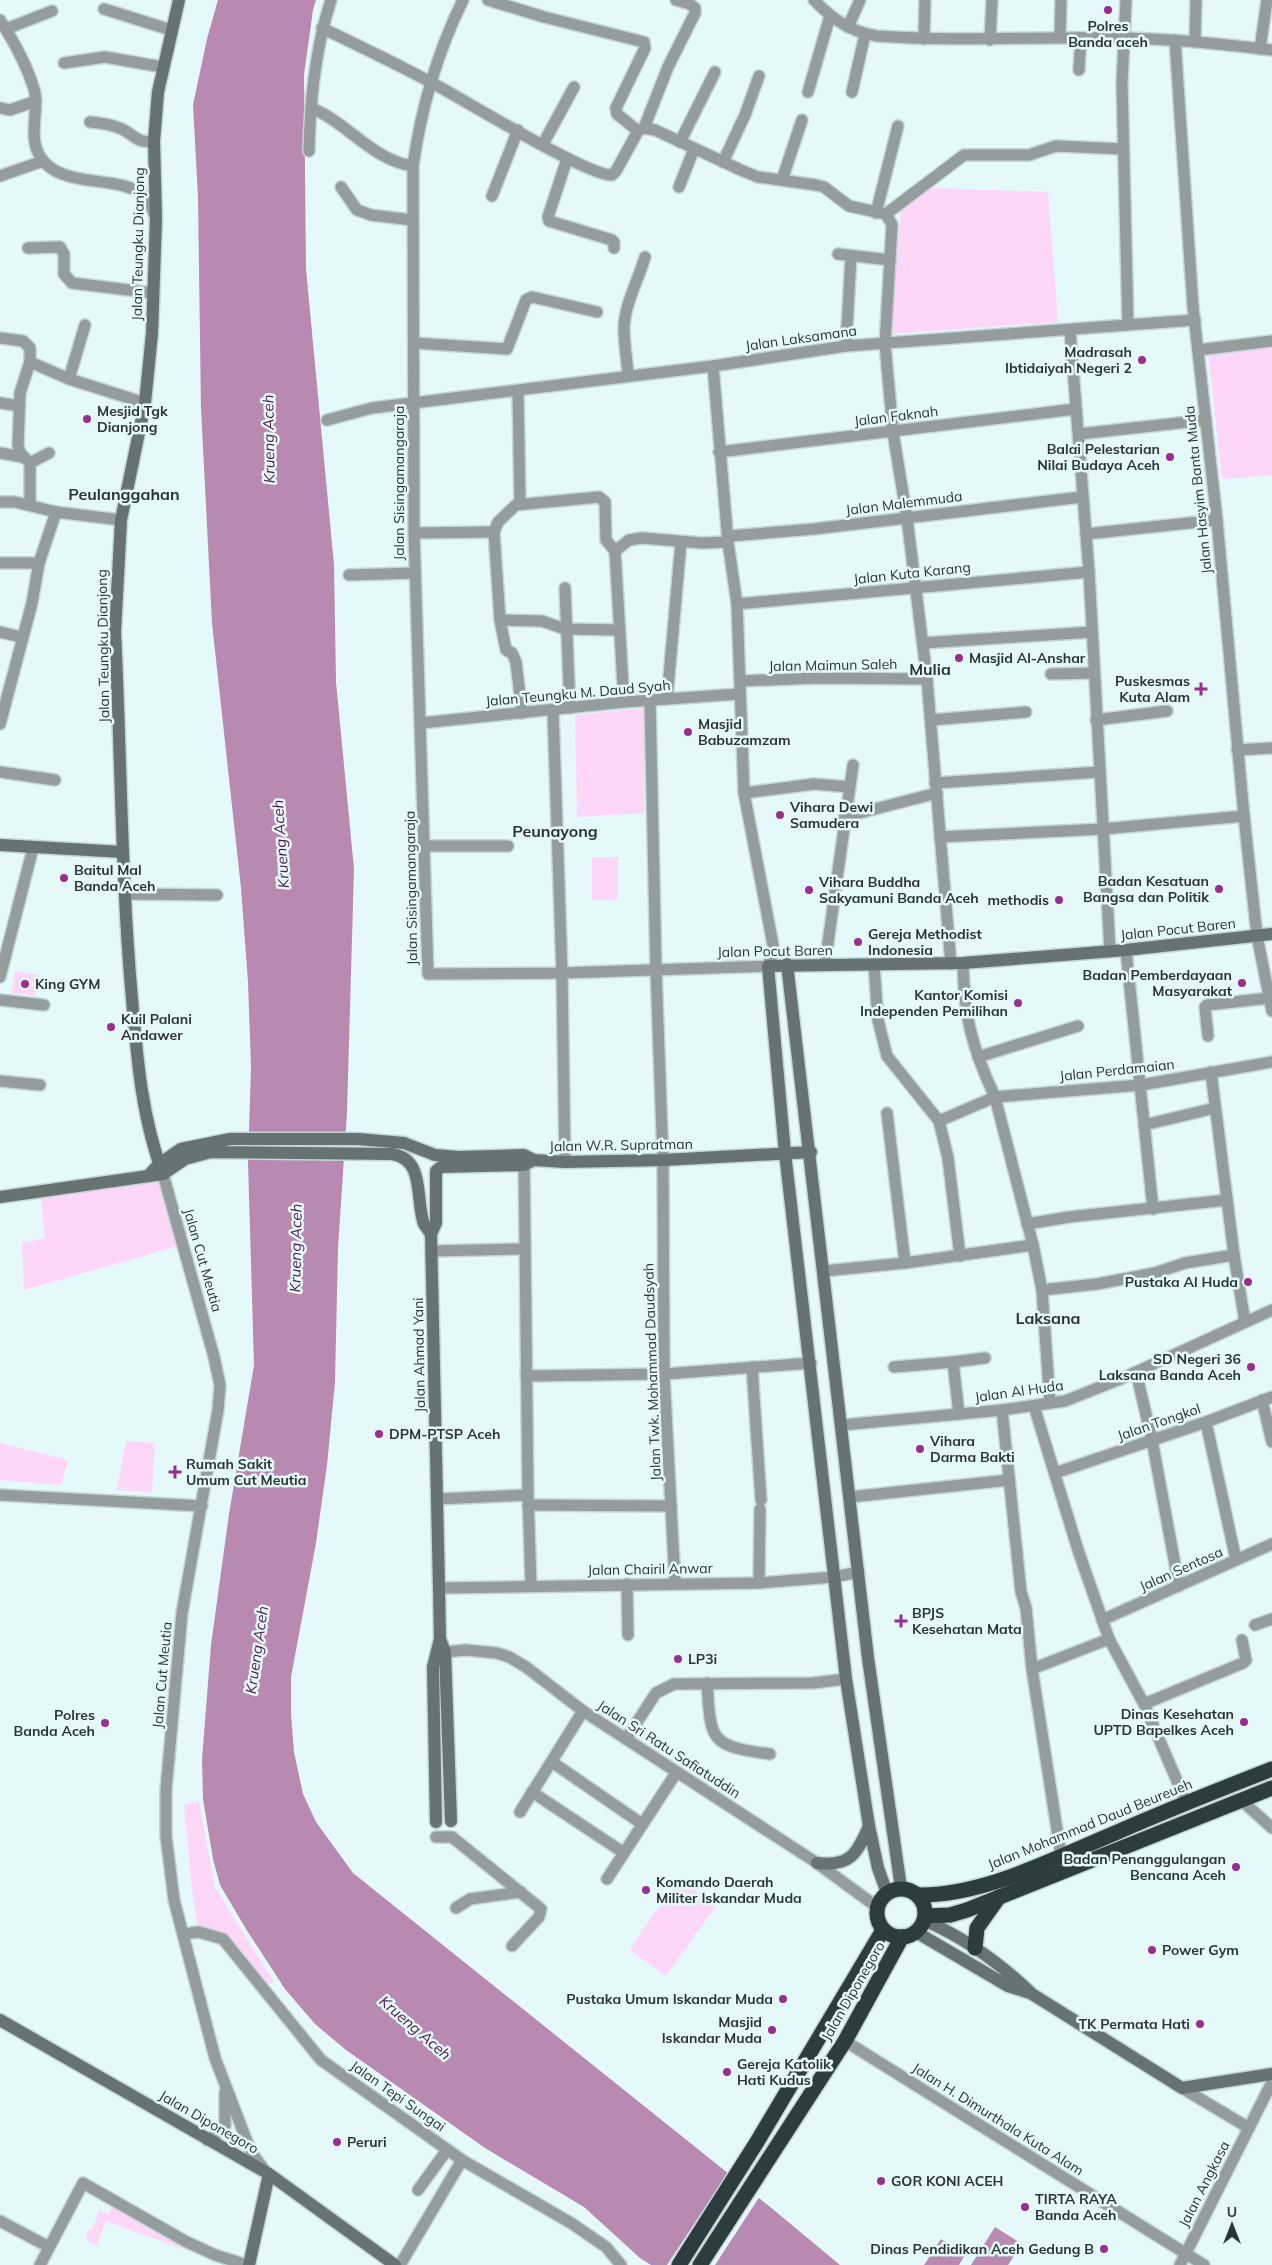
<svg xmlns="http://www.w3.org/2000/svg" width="1272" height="2265" viewBox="0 0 1272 2265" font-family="Mulish,sans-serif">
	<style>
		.green { fill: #fed7f8 }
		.water { fill: #b88ab1 }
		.pier { fill: #e5f8fa }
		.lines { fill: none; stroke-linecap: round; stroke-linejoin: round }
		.street-casing { stroke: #c4d5d7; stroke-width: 14 }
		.secondary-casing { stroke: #c4d5d7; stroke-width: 15 }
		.highway-casing { stroke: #c4d5d7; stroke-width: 18 }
		.street { stroke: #949c9d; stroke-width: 11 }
		.secondary { stroke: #677273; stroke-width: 12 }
		.highway { stroke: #2d3d3e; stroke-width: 15 }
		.poi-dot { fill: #992e90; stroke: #e5f8fa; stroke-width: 2 }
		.labels { text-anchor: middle; stroke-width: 5; stroke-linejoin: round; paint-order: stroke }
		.poi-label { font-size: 14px; font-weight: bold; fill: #2d3435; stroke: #e5f8fa; text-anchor: start }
		.street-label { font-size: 14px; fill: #2d3435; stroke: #e5f8fa }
		.water-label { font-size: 15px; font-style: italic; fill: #4f174a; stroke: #e5f8fa }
		.quarter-label { font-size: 16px; font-weight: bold; fill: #2d3435; stroke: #e5f8fa }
	</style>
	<rect width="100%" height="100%" fill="#e5f8fa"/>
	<g class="green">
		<polygon points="929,188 1048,192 1058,322 891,334 901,209"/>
		<polygon points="1272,346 1272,475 1222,479 1208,353"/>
		<polygon points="644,708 644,813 577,817 575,715"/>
		<rect x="592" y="857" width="26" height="43"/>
		<polygon points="15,971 38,975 35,996 12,993"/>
		<polygon points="156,1182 164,1186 179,1246 24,1290 22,1243 45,1238 41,1195"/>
		<polygon points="126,1441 155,1443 152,1492 117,1490"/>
		<polygon points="0,1443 68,1460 61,1485 0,1480"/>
		<polygon points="199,1802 215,1888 274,1982 257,1989 222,1942 225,1933 198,1926 192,1890 184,1805"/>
		<polygon points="683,1876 698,1893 719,1902 666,1976 630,1950 652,1916"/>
		<polygon points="114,2200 228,2263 228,2265 106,2221 97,2245 89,2242 86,2237 88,2230 92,2230 99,2211 109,2214"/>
	</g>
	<g class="water">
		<polygon points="218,0 316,0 313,10 304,75 306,269 334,565 336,682 354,869 347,1112 338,1248 335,1382 327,1465 316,1543 291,1677 291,1714 294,1752 303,1794 316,1822 353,1873 769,2206 840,2265 651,2265 640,2258 584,2207 485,2148 346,2050 315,2024 285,1989 246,1929 220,1885 213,1859 203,1799 202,1759 211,1645 229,1514 254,1365 248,1162 251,1067 248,982 241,888 212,623 201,408 198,197 193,105 207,39"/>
		<polygon points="995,2227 1022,2244 1008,2265 971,2265"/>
		<polygon points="941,2239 965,2255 959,2265 924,2265"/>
	</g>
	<polygon class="pier" points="729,2171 760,2196 715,2265 667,2265"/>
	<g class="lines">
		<defs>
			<g id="street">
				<path d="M463 0C438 51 421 109 413 166L414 533 428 974 562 973 768 966 774 950 744 793 737 604 728 542 713 366"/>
				<polyline points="488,0 544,17 644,42 645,48 616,108 617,114 638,131"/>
				<path d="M814 0C832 19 851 32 877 36 960 42 1042 36 1124 38 1174 39 1223 44 1272 50"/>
				<polyline points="1126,0 1122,83 1128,325"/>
				<polyline points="104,9 171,30"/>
				<path d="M0 20C13 40 27 66 34 89 41 110 24 141 45 163 71 189 120 174 146 197 150 201 152 208 154 214"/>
				<polyline points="848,27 860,0"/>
				<path d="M322 28C359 46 397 64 434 84 463 99 589 177 612 175L616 171 638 131 644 128 655 130 743 171 758 177 816 185 824 187 849 206 886 214"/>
				<polyline points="6,29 52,11"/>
				<polyline points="1060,37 1061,0"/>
				<polyline points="924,39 925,0"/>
				<polyline points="990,40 992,0"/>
				<polyline points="1175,40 1193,307 1217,520 1244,816 1257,936 1272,1011"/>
				<polyline points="1195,40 1196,0"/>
				<polyline points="1260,49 1267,0"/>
				<polyline points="64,63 105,57 162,67"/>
				<polyline points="1079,70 1081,38"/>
				<polyline points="808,92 830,16"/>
				<polyline points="852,92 865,34"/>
				<polyline points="0,108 10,110 36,101"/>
				<path d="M311 108C347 122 373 161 413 166"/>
				<path d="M90 122C101 123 111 124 122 129 134 135 138 144 154 141"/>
				<polyline points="644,128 668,67 695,13 695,8 690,4 676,0"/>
				<polyline points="680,142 715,72"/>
				<polyline points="543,144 574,87"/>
				<path d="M309 151C310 100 315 49 331 0"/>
				<polyline points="567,159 548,217 549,221 612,240 614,242 614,248"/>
				<polyline points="723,162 745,115 759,76"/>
				<polyline points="0,176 43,161"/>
				<polyline points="782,180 802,120"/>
				<polyline points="341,187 357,210 371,215 412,220"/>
				<polyline points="679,187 694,149"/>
				<polyline points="492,196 518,130"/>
				<polyline points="876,213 898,126"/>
				<polyline points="28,248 60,247 64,254 64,274 72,283 153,293"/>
				<polyline points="838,254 890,260"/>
				<polyline points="1070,330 1089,572 1110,951"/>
				<polyline points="0,338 23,341 30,348 30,362 20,393 18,445 20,453 30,463"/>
				<polyline points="414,343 507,349 526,300 532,297 597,312"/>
				<polyline points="846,346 851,256"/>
				<polyline points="1198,350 1272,341"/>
				<polyline points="30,362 69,379 145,403"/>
				<path d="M628 375C627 360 624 344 624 328 625 303 638 281 645 257"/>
				<polyline points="69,379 85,325"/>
				<polyline points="518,391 520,504"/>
				<polyline points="0,403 19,406"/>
				<polyline points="327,420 372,408 713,366 846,346 1195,320"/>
				<polyline points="1079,434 1206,420"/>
				<polyline points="719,452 1076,409"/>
				<polyline points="0,453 23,457"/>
				<polyline points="30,463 30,505"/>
				<polyline points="30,463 49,453"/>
				<polyline points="0,502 15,502 56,512 121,520"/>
				<polyline points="414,533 494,532"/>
				<polyline points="1086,534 1217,520"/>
				<polyline points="730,536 814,529 1082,497"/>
				<polyline points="615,551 606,540 605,502 599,497 516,505 498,522 494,532 500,620 542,621 565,629 619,630"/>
				<polyline points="0,563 39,563"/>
				<polyline points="349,575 415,573"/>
				<polyline points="565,588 570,708"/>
				<polyline points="737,604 1089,572"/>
				<polyline points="500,620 506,650 512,653 516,662 522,713"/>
				<polyline points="0,632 21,637"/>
				<polyline points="923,643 1092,632"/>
				<polyline points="1051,674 1094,673"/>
				<polyline points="740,681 817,678 927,679"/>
				<polyline points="667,699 681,542"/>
				<polyline points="650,700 656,970 663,1160 664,1374 675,1583"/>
				<polyline points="624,702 615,551 629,540 642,538 702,543 728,542"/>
				<polyline points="553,710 562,973 565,1162"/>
				<polyline points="931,720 1026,712"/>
				<polyline points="1096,720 1167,711"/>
				<polyline points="421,723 624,702 739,694"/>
				<polyline points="0,724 32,603 39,563 56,512"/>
				<polyline points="1237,750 1272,748"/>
				<polyline points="0,772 55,780"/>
				<polyline points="935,783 1099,772"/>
				<polyline points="744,793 814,784 849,787"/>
				<polyline points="844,817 937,793"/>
				<polyline points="940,837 1103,829 1244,816"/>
				<polyline points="425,846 508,846"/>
				<polyline points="125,894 217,895"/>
				<polyline points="1126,950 1153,1209"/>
				<polyline points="825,964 853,765"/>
				<polyline points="951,964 927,679 907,518 893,432 885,344 892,225 886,214 964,155 1029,155 1056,146 1123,149"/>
				<polyline points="874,965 878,1020 887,1056 939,1121 995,1097 1141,1085 1272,1062"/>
				<polyline points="0,977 33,848"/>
				<polyline points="0,1000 44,1005"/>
				<polyline points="1208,1036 1205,1007 1207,1005 1269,998"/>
				<polyline points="978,1057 1078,1026"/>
				<polyline points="1211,1072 1234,1255 1245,1322"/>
				<polyline points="0,1081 40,1085"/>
				<polyline points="887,1113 905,1263"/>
				<polyline points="939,1121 948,1158 960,1256"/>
				<polyline points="1144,1125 1215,1108"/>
				<polyline points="524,1157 528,1495 531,1585"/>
				<polyline points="163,1174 214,1357 220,1385 218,1410 182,1613 166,1790 166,1836 174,1900 215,2058 251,2152 265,2171"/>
				<polyline points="1027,1224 1069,1217 1227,1200"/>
				<polyline points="1033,1245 1042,1290 1050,1403"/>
				<polyline points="432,1251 524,1249"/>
				<path d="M824 1271 905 1263 1033 1245 995 1097C972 1048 964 1016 963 963"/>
				<polyline points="1042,1290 1097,1284 1155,1273 1185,1263 1234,1255"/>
				<polyline points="953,1362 985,1358"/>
				<polyline points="752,1367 761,1500"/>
				<polyline points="894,1367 953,1362 959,1414"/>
				<polyline points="1136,1372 1152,1440 1179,1586"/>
				<polyline points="526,1376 664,1374 811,1363"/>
				<polyline points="1262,1400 1272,1442"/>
				<polyline points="1034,1406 1078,1550 1109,1639 1144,1704 1186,1802"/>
				<polyline points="1002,1410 1021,1592 1026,1608 1032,1669 1061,1855"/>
				<polyline points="1206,1422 1236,1560"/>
				<polyline points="842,1425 1002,1410 1065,1401 1123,1378 1272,1310"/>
				<polyline points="1055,1473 1206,1422 1272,1397"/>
				<polyline points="0,1495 202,1506"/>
				<polyline points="850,1497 1009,1480"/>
				<polyline points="437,1499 528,1495"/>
				<polyline points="528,1505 671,1506"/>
				<polyline points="759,1583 760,1509"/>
				<polyline points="627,1584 628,1635"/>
				<polyline points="439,1588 759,1583 834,1577 859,1572"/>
				<polyline points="1102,1620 1272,1544"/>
				<polyline points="1255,1625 1272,1619"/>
				<polyline points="436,1653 466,1650 497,1653 509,1657 526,1667 583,1711 817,1863 877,1907"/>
				<polyline points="1032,1669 1109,1639"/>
				<path d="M707 1683C711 1741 709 1746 770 1754"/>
				<polyline points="1144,1704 1243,1663 1246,1660 1242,1640"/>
				<polyline points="626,1739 656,1693 674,1684 813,1683 846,1679"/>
				<polyline points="552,1762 642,1824"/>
				<polyline points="532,1792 624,1853"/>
				<polyline points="1241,1800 1272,1828"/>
				<polyline points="520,1812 583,1711"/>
				<polyline points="436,1837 452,1837 541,1909 539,1917 512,1946"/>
				<polyline points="607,1879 676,1773"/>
				<polyline points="456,1908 470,1899 521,1892"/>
				<polyline points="183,1934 199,1932 223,1939 321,2060 462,2160 571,2223 606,2247 621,2265"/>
				<polyline points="845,2041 1204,2265"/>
				<polyline points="1182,2088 1249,2128"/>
				<polyline points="207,2140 215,2136 225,2126 225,2092"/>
				<polyline points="418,2190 447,2150"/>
				<polyline points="0,2221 49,2247"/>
				<polyline points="40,2265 83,2183 185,2241 215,2255 247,2265"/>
				<polyline points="400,2265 462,2160"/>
				<polyline points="1180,2265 1272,2082"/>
			</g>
			<g id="secondary">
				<polyline points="0,845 123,852"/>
				<polyline points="787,964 868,1658 901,1888"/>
				<path d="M163 1174C142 1119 137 1058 132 999 121 877 121 754 115 632L121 520 145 403 152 333 156 219 154 141 158 92 179 0"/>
				<polyline points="148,1176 159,1164 181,1149 230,1139 358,1139 404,1143 435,1155 459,1157 524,1155 534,1160 565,1162 663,1160 811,1152"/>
				<path d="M0 1197 163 1174 185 1159 211 1152 392 1154C426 1159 415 1201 424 1224 426 1227 429 1231 431 1234"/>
				<polyline points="440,1639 445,1652 451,1821"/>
				<polyline points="436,1822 433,1667 440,1639 439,1588 431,1234 436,1223 436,1171 441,1167 524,1165 534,1160"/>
				<path d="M817 1863C850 1867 857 1854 869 1826"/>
				<polyline points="887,1893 878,1868 869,1826 846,1679 785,1153 768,966 963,963 1126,950 1272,934"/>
				<path d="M924 1920C965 1938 1000 1963 1032 1994L1182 2088 1272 2074"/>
				<polyline points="916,1932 1008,1986 1030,1993"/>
				<polyline points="0,2020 269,2174 395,2265"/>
				<polyline points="249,2265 269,2174"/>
			</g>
			<g id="highway">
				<circle cx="901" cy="1913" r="24"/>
				<path d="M918 1895C983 1896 1053 1859 1113 1834 1165 1811 1218 1790 1272 1769"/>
				<polyline points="925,1916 950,1915 967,1910 1272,1788"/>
				<polyline points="975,1948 977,1928 999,1897"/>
				<polyline points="679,2265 757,2142 883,1930"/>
				<polyline points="700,2265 845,2041 902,1937"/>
			</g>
		</defs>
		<use href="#street" class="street-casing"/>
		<use href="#secondary" class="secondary-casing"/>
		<use href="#highway" class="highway-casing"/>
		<use href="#street" class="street"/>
		<use href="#secondary" class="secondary"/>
		<use href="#highway" class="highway"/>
	</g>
	<g class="poi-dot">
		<circle cx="1108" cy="10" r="5"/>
		<circle cx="1142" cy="360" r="5"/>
		<circle cx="87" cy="419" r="5"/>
		<circle cx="1170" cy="457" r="5"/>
		<circle cx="959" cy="658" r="5"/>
		<path d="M1198.5 681.5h5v5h5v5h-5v5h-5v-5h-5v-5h5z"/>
		<circle cx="688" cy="732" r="5"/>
		<circle cx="780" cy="815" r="5"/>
		<circle cx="64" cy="878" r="5"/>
		<circle cx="1219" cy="889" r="5"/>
		<circle cx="809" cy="890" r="5"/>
		<circle cx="1059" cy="900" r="5"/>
		<circle cx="858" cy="942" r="5"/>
		<circle cx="1242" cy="983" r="5"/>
		<circle cx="25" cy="984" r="5"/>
		<circle cx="1018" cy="1003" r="5"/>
		<circle cx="111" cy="1027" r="5"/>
		<circle cx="1248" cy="1282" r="5"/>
		<circle cx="1251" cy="1367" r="5"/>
		<circle cx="379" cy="1434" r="5"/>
		<circle cx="920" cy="1449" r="5"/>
		<path d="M172.5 1464.5h5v5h5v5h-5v5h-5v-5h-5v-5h5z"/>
		<path d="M898.5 1613.5h5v5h5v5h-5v5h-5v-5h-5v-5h5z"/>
		<circle cx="678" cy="1659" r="5"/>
		<circle cx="1244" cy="1722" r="5"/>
		<circle cx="105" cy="1723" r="5"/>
		<circle cx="1236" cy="1867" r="5"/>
		<circle cx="646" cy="1890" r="5"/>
		<circle cx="1152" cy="1950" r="5"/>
		<circle cx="783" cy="1999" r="5"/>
		<circle cx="1200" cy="2024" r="5"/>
		<circle cx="772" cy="2030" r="5"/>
		<circle cx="727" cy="2072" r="5"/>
		<circle cx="337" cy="2142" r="5"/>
		<circle cx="881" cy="2181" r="5"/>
		<circle cx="1025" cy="2207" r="5"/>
		<circle cx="1104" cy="2249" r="5"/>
	</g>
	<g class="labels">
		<g class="poi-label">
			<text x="1108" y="31" text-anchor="middle">Polres<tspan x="1108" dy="16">Banda aceh</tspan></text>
			<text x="1132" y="357" text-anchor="end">Madrasah<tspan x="1132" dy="16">Ibtidaiyah Negeri 2</tspan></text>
			<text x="97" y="416">Mesjid Tgk<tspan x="97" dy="16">Dianjong</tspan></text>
			<text x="1160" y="454" text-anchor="end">Balai Pelestarian<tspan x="1160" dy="16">Nilai Budaya Aceh</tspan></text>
			<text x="969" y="663">Masjid Al-Anshar</text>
			<text x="1190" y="686" text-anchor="end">Puskesmas<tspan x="1190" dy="16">Kuta Alam</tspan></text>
			<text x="698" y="729">Masjid<tspan x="698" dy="16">Babuzamzam</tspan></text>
			<text x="790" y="812">Vihara Dewi<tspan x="790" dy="16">Samudera</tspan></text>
			<text x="74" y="875">Baitul Mal<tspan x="74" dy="16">Banda Aceh</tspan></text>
			<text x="1209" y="886" text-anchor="end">Badan Kesatuan<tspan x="1209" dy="16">Bangsa dan Politik</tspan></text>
			<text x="819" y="887">Vihara Buddha<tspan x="819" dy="16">Sakyamuni Banda Aceh</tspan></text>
			<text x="1049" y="905" text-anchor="end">methodis</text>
			<text x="868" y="939">Gereja Methodist<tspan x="868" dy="16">Indonesia</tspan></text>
			<text x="1232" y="980" text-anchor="end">Badan Pemberdayaan<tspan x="1232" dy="16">Masyarakat</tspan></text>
			<text x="35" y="989">King GYM</text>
			<text x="1008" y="1000" text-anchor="end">Kantor Komisi<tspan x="1008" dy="16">Independen Pemilihan</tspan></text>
			<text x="121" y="1024">Kuil Palani<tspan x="121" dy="16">Andawer</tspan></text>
			<text x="1238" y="1287" text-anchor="end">Pustaka Al Huda</text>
			<text x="1241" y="1364" text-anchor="end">SD Negeri 36<tspan x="1241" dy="16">Laksana Banda Aceh</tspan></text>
			<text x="389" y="1439">DPM-PTSP Aceh</text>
			<text x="930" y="1446">Vihara<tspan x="930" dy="16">Darma Bakti</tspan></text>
			<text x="186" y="1469">Rumah Sakit<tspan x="186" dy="16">Umum Cut Meutia</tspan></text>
			<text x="912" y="1618">BPJS<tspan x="912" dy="16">Kesehatan Mata</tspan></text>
			<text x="688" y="1664">LP3i</text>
			<text x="1234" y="1719" text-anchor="end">Dinas Kesehatan<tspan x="1234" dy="16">UPTD Bapelkes Aceh</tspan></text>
			<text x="95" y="1720" text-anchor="end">Polres<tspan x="95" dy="16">Banda Aceh</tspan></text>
			<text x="1226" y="1864" text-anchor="end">Badan Penanggulangan<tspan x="1226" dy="16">Bencana Aceh</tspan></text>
			<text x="656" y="1887">Komando Daerah<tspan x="656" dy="16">Militer Iskandar Muda</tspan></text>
			<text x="1162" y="1955">Power Gym</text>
			<text x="773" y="2004" text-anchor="end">Pustaka Umum Iskandar Muda</text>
			<text x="762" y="2027" text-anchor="end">Masjid<tspan x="762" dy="16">Iskandar Muda</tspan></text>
			<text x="1190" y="2029" text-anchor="end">TK Permata Hati</text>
			<text x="737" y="2069">Gereja Katolik<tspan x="737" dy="16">Hati Kudus</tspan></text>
			<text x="347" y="2147">Peruri</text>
			<text x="891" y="2186">GOR KONI ACEH</text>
			<text x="1035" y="2204">TIRTA RAYA<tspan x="1035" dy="16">Banda Aceh</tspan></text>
			<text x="1094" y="2254" text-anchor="end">Dinas Pendidikan Aceh Gedung B</text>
		</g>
		<g class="street-label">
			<text transform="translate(138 244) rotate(-89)" y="5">Jalan Teungku Dianjong</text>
			<text transform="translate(801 338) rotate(-8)" y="5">Jalan Laksamana</text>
			<text transform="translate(896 416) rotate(-7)" y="5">Jalan Faknah</text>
			<text transform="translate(399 483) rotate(-90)" y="5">Jalan Sisingamangaraja</text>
			<text transform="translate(1198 490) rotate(-96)" y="5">Jalan Hasyim Banta Muda</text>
			<text transform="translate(904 503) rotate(-7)" y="5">Jalan Malemmuda</text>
			<text transform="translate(912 573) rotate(-6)" y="5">Jalan Kuta Karang</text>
			<text transform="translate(103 646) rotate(-91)" y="5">Jalan Teungku Dianjong</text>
			<text transform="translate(833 665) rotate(-1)" y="5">Jalan Maimun Saleh</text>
			<text transform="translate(578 693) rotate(-5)" y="5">Jalan Teungku M. Daud Syah</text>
			<text transform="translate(411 888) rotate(-91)" y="5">Jalan Sisingamangaraja</text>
			<text transform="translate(1178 929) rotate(-6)" y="5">Jalan Pocut Baren</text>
			<text transform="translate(775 951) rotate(-1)" y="5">Jalan Pocut Baren</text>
			<text transform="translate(1117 1070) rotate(-6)" y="5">Jalan Perdamaian</text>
			<text transform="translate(621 1145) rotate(-1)" y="5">Jalan W.R. Supratman</text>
			<text transform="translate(203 1260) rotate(74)" y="5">Jalan Cut Meutia</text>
			<text transform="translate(419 1355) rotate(-91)" y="5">Jalan Ahmad Yani</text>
			<text transform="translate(652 1372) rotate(-92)" y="5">Jalan Twk. Mohammad Daudsyah</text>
			<text transform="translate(1019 1391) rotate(-8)" y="5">Jalan Al Huda</text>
			<text transform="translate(1159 1422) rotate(-19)" y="5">Jalan Tongkol</text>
			<text transform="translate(650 1569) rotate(-1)" y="5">Jalan Chairil Anwar</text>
			<text transform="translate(1181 1569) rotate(-24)" y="5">Jalan Sentosa</text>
			<text transform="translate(162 1675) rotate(-85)" y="5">Jalan Cut Meutia</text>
			<text transform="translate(669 1749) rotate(33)" y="5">Jalan Sri Ratu Safiatuddin</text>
			<text transform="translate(1090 1824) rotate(-22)" y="5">Jalan Mohammad Daud Beureueh</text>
			<text transform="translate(853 1991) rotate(-60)" y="5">Jalan Diponegoro</text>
			<text transform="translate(398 2096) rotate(35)" y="5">Jalan Tepi Sungai</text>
			<text transform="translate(998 2119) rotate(32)" y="5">Jalan H. Dimurthala Kuta Alam</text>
			<text transform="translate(209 2122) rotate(30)" y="5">Jalan Diponegoro</text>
			<text transform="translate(1204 2184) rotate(-63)" y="5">Jalan Angkasa</text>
		</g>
		<g class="water-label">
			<text transform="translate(269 439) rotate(-91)" y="5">Krueng Aceh</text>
			<text transform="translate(281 844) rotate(-94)" y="5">Krueng Aceh</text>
			<text transform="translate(296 1248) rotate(-89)" y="5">Krueng Aceh</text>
			<text transform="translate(257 1650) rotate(-82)" y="5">Krueng Aceh</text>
			<text transform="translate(415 2028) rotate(41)" y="5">Krueng Aceh</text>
		</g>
		<g class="quarter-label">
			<text x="124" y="500">Peulanggahan</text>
			<text x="930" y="675">Mulia</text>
			<text x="555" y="837">Peunayong</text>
			<text x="1048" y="1324">Laksana</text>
		</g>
	</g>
	<g transform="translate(1232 2225)" stroke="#e5f8fa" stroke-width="4" paint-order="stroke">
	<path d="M0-4L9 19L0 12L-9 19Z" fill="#2d3435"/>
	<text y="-8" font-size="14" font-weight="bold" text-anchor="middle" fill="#2d3435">U</text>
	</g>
</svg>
